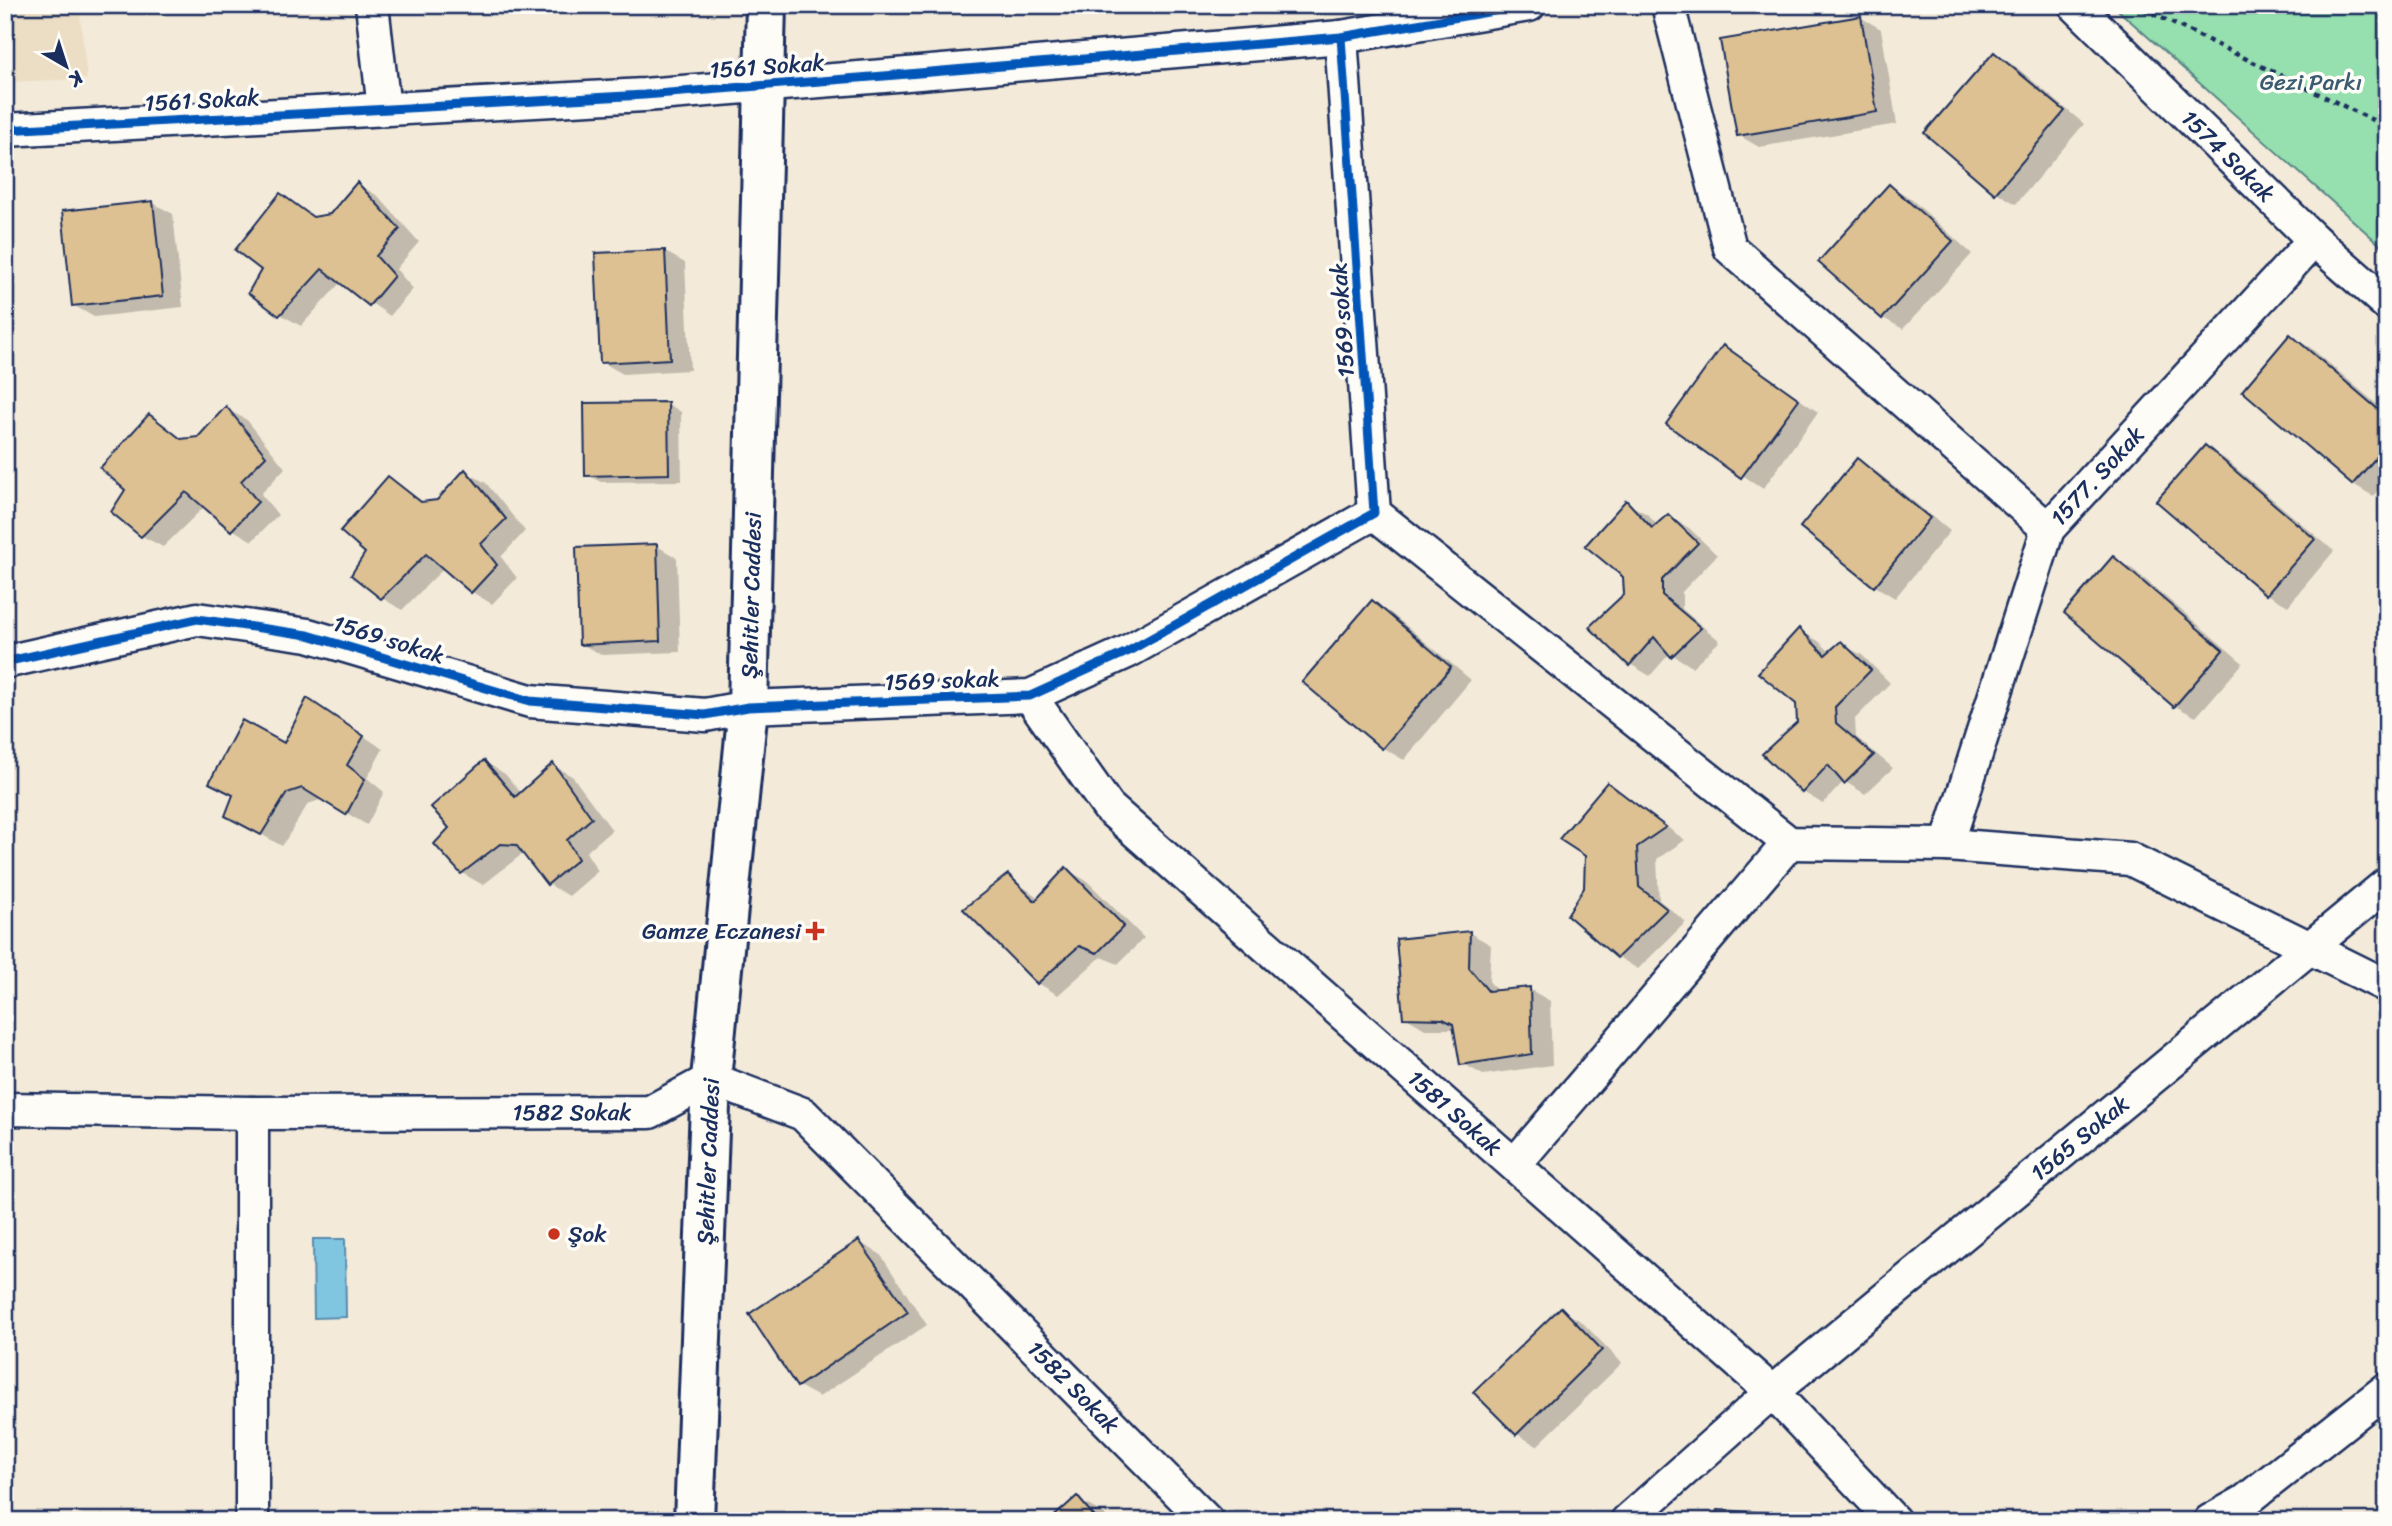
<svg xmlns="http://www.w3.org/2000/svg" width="2392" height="1526" viewBox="0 0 2392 1526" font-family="Sriracha,sans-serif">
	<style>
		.built { fill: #ecdec4 }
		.green { fill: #96dfae; stroke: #588786; stroke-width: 2 }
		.water { fill: #80c6e1; stroke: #588aad; stroke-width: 2 }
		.shadow { fill: #0003 }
		.building { fill: #ddc192; stroke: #1b2f5e; stroke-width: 2 }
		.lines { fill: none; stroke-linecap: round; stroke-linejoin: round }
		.minor-casing { stroke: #1b2f5e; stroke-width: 37 }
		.tertiary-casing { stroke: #1b2f5e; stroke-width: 44 }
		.path { stroke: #1b2f5e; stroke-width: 4.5; stroke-dasharray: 5 5; stroke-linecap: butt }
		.minor { stroke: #fdfcf7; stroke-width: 32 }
		.tertiary { stroke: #fdfcf7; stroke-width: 38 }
		.cycleway-casing { stroke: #fdfcf7; stroke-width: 13 }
		.cycleway { stroke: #0057b8; stroke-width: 9 }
		.poi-dot { fill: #c8321e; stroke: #fdfcf7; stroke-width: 2.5 }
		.labels { text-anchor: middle; stroke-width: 7; stroke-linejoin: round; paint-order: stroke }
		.street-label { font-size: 23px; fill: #1b2f5e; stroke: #fdfcf7 }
		.park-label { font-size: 23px; fill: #3a5b72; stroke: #fdfcf7 }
		.poi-label { font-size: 23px; fill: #1b2f5e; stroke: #fdfcf7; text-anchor: end }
	</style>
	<rect width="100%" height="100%" fill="#f3ead9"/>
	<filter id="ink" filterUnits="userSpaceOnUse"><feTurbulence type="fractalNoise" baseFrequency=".0143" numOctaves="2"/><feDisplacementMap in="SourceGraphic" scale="14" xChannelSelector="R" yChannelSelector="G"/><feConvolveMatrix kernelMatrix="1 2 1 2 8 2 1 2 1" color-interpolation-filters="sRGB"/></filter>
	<g filter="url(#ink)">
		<polygon class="built" points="5,5 79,5 87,79 5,82"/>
		<polygon class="green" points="2114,5 2387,5 2387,251 2118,10"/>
		<polygon class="water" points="313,1239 345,1239 346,1317 314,1318"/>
		<g class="shadow">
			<polygon points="1860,17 1881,29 1897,124 1759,147 1738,135"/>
			<polygon points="1995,54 2015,66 2084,124 2016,204 1996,192"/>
			<polygon points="357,184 378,196 419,242 396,269 413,289 390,316 341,282 301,326 280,314 263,270 281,195 316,218 331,216"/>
			<polygon points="1890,186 1910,198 1972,254 1903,329 1883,318"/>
			<polygon points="153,203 173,214 183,307 94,317 73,305"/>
			<polygon points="664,251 685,263 690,370 623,374 602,362"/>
			<polygon points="2291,337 2311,348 2387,413 2387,480 2373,496 2353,484"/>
			<polygon points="1724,347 1818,412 1763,489 1668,424"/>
			<polygon points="668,404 681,412 682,481 601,482 587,475"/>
			<polygon points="226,409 247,420 285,468 261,494 278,515 252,541 232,529 205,506 163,547 142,536 128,490 149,416 185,441 199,439"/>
			<polygon points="2205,447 2225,459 2334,551 2288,606 2267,594 2158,501"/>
			<polygon points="1857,460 1877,472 1950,531 1895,598 1875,586"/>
			<polygon points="466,472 486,483 525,531 501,557 517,578 492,604 472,592 444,568 402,610 382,598 367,553 389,478 425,503 438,502"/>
			<polygon points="1626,503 1647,514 1658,526 1668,516 1689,528 1717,555 1682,592 1682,609 1720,641 1692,667 1670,653 1650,676 1630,664 1626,595"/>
			<polygon points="657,546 677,558 680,652 602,655 581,644"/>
			<polygon points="2113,559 2134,570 2243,663 2196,717 2175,706"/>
			<polygon points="1372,602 1392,614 1471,680 1404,760 1383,748 1305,681"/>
			<polygon points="1800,630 1820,642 1831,653 1841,644 1862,655 1890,683 1855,719 1856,737 1893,768 1865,794 1844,781 1823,804 1803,792 1799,722"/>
			<polygon points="328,712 383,749 367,778 384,792 367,825 323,799 308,804 282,846 248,827 285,746"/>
			<polygon points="485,762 505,774 521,793 553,765 573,777 612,830 586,852 598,871 569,896 548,884 526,855 521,855 483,885 462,873 437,844 452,828"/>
			<polygon points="1607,784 1685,840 1657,859 1659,900 1686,922 1638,969 1618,957 1586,889"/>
			<polygon points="1067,870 1087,881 1144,938 1118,964 1101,957 1058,995 1038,983 1008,876 1039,898"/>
			<polygon points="1470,933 1491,945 1489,981 1498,992 1529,989 1550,1001 1552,1065 1483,1075 1462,1063 1455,1029 1425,1029 1405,1017 1398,940"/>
			<polygon points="859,1242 880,1254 927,1325 819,1397 799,1386"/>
			<polygon points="1561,1310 1581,1321 1622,1363 1537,1446 1517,1434"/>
			<polygon points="1077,1499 1104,1514 1110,1521 1052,1521"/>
			<polygon points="1775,1515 1785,1521 1716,1521"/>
		</g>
		<g class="building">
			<polygon points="1861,16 1877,112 1737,136 1720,40"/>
			<polygon points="1994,52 2065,111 1995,194 1924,133"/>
			<polygon points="357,182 400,229 376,256 394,276 369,306 322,269 279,316 248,293 261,270 235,250 280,193 313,217 330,214"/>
			<polygon points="1889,184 1953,241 1882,319 1818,262"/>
			<polygon points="153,201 163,296 72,306 62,211"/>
			<polygon points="665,250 670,359 600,363 595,253"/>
			<polygon points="2290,334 2387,417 2387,445 2352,485 2242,391"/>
			<polygon points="1723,345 1799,399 1741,478 1666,424"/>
			<polygon points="668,402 669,474 585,476 584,403"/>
			<polygon points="226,406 266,456 241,481 258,502 231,531 186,492 141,537 111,512 125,490 100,468 149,414 181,439 198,437"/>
			<polygon points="2205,445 2315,539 2266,595 2156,501"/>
			<polygon points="1857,458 1930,518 1874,587 1800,527"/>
			<polygon points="465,469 506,519 481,544 497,565 471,593 426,554 381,599 351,575 365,553 340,531 388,476 421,502 437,500"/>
			<polygon points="1626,500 1652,528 1668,514 1698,543 1662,580 1662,595 1701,628 1671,657 1654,637 1629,666 1589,627 1624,594 1623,577 1585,546"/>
			<polygon points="657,544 660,641 579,645 576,547"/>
			<polygon points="2113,556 2223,650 2174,707 2064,613"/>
			<polygon points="1372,600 1451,667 1382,749 1302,682"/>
			<polygon points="1799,628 1825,655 1841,641 1871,670 1835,707 1836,723 1874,755 1844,784 1828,765 1802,793 1762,754 1797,722 1796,704 1758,673"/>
			<polygon points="307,698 364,736 347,765 365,779 346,815 302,788 287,793 261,835 225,816 233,795 209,783 242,720 284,743"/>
			<polygon points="484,760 515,797 553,763 592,818 567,840 578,859 547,885 516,845 500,844 461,874 434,844 449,828 431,807"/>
			<polygon points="1607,782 1666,827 1637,847 1639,887 1667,909 1617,958 1567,915 1584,888 1585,856 1559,839"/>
			<polygon points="1066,867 1124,926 1097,953 1079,946 1037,984 963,909 1008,874 1035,901"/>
			<polygon points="1470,931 1469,968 1488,991 1530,987 1532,1054 1460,1065 1453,1024 1443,1019 1403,1018 1396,939"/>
			<polygon points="859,1240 908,1312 797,1387 749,1314"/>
			<polygon points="1561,1307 1602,1350 1516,1435 1473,1392"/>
			<polygon points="1077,1496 1098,1521 1049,1521"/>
			<polygon points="1717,1510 1775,1513 1774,1521 1714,1521"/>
		</g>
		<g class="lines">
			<defs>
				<g id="minor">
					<polyline points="372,5 384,109"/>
					<polyline points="1668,5 1730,248 2048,529"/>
					<path id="s1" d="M2075 5 2314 240 2387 304"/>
					<polyline points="5,130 644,95 884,76 1341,37 1529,5"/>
					<polyline points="1374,513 1789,843 1947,845 2130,859 2387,986"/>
					<polyline points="5,662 197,619 308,635 530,701 705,715 748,707 1030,696 1127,652 1374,513 1341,37"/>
					<path id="s2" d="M1030 696 1108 807 1772 1392 1894 1521"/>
					<path id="s3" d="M1947 845 2048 529 2314 240"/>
					<path id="s4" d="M5 1109 252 1113 650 1112 711 1079 803 1114 1207 1521"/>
					<polyline points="1515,1164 1789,843"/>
					<polyline points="252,1521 252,1113"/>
					<path id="s5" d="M1627 1521 1772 1392 2387 884"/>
					<polyline points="2210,1521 2244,1502 2387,1389"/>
				</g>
				<g id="tertiary">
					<path id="s6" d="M694 1521 711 1079 748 707 766 5"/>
				</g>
			</defs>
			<use href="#minor" class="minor-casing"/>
			<use href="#tertiary" class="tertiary-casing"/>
			<polyline class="path" points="2135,5 2387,127"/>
			<use href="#minor" class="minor"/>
			<use href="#tertiary" class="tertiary"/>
			<defs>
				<g id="cycleway">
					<polyline points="5,130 644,95 884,76 1341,37 1529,5"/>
					<polyline points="5,662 197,619 308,635 530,701 705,715 748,707 1030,696 1127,652 1374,513 1341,37"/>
				</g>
			</defs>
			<use href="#cycleway" class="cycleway-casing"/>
			<use href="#cycleway" class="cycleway"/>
		</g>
	</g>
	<g class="poi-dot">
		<path d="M811.5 920.5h7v7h7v7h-7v7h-7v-7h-7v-7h7z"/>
		<circle cx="554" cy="1234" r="7"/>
	</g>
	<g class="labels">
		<g class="street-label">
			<text transform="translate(767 66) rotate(-4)" y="8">1561 Sokak</text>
			<text transform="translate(202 100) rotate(-3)" y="8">1561 Sokak</text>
			<text dy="8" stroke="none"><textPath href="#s1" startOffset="215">1574 Sokak</textPath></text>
			<text transform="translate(1342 320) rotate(-94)" y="8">1569 sokak</text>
			<text dy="8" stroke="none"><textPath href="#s3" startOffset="404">1577. Sokak</textPath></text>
			<text dy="8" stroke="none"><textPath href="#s6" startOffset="928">Şehitler Caddesi</textPath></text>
			<text transform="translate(389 639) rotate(17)" y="8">1569 sokak</text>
			<text transform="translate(942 680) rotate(-2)" y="8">1569 sokak</text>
			<text dy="8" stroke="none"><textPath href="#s4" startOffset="567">1582 Sokak</textPath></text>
			<text dy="8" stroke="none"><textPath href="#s2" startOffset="598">1581 Sokak</textPath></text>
			<text dy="8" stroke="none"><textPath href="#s5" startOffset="593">1565 Sokak</textPath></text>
			<text dy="8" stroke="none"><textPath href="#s6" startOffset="360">Şehitler Caddesi</textPath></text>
			<text dy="8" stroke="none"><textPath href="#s4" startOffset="1197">1582 Sokak</textPath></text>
		</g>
		<g class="park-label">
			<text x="2311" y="90">Gezi Parkı</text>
		</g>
		<g class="poi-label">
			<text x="801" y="939">Gamze Eczanesi</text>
			<text x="568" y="1242" text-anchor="start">Şok</text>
		</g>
	</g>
	<rect width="2392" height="1526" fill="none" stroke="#fdfcf7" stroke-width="28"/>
	<rect x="14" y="14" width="2364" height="1498" fill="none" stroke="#1b2f5e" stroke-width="2.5" filter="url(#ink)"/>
	<g transform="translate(66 66) rotate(141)" stroke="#fdfcf7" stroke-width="5" paint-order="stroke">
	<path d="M0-5L12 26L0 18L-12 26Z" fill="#1b2f5e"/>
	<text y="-10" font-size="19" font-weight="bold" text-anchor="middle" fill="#1b2f5e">K</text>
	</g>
</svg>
